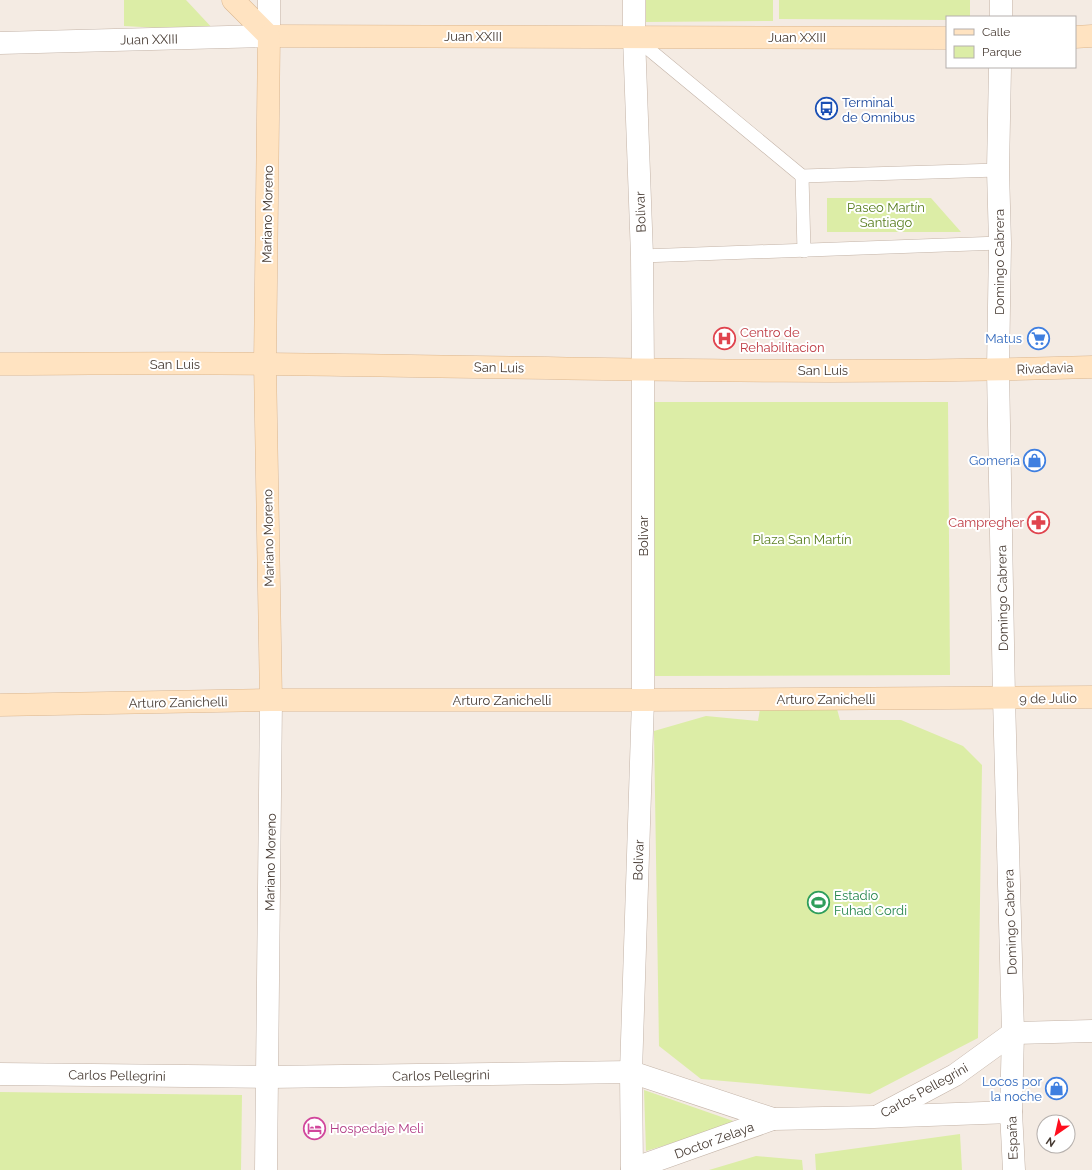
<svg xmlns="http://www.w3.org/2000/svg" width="1092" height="1170" viewBox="0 0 1092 1170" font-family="Raleway,sans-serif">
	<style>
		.green { fill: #dceda6 }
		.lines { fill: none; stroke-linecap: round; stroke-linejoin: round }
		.lane-casing { stroke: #c3b3a7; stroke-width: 14 }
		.street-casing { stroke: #c3b3a7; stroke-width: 23 }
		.secondary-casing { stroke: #dcb78f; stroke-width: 23 }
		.lane { stroke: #fff; stroke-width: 13 }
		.street { stroke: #fff; stroke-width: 22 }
		.secondary { stroke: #ffe3c1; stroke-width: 22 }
		.labels { text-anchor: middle; stroke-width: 4; stroke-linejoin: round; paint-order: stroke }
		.street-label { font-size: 13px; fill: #463a32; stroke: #fff }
		.transit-label { font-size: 13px; fill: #164399; stroke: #fff; text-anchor: start }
		.park-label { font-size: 13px; fill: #587e1f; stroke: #fff }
		.health-label { font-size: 13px; fill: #be3a42; stroke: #fff; text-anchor: start }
		.shop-label { font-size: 13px; fill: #366cbe; stroke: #fff; text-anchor: end }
		.leisure-label { font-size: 13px; fill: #27864d; stroke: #fff; text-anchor: start }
		.hotel-label { font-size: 13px; fill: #b23c85; stroke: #fff; text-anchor: start }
	</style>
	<rect width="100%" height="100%" fill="#f4ebe3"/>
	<g class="green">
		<polygon points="124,0 186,0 215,31 124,26"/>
		<polygon points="646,0 773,0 773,21 646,22"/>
		<polygon points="779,0 970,0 970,17 947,17 947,20 779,19"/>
		<polygon points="827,198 931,198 961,232 827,232"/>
		<polygon points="654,402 948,402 950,675 655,676"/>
		<polygon points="760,709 837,709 840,720 901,720 963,746 982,765 978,1038 870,1094 701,1079 659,1046 654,731 706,716 758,721"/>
		<polygon points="644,1090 739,1123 646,1151"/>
		<polygon points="0,1092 242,1095 241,1170 0,1170"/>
		<polygon points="960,1134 962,1170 816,1170 815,1154"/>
		<polygon points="756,1156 802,1160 803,1170 709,1170"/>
	</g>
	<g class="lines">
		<defs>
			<g id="lane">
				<polyline points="634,37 802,176 998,170"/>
				<polyline points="802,176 804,251"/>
				<polyline points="642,256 1000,243"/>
			</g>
			<g id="street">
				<polyline points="1001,0 1001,17"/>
				<polyline points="0,43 269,36 269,0"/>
				<polyline points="1000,67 998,170 1000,243 998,370 1004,698 1013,1033 1011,1112 1014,1170"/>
				<polyline points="1013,1033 1092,1031"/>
				<polyline points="0,1074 268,1077 631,1072 773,1119 874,1117 1011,1112"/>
				<polyline points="880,1115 955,1075 1013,1033"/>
				<polyline points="632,1169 773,1119"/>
				<polyline points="266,1170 271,700"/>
				<polyline points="632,1170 631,1072 643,700 643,370 642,256 634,37 634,0"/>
			</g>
			<g id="secondary">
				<polyline points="233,0 269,36"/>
				<polyline points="269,36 947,38"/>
				<polyline points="269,36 265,364 271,700"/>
				<polyline points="1075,37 1092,36"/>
				<path d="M0 364C90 364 179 362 269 364 543 367 818 376 1092 367"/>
				<polyline points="0,705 271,700 643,700 1092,697"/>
			</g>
		</defs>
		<use href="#lane" class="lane-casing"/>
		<use href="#street" class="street-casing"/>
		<use href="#secondary" class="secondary-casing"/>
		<use href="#lane" class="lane"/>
		<use href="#street" class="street"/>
		<use href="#secondary" class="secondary"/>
	</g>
	<defs>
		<symbol id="bus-ring" viewBox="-11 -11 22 22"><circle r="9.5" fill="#fff" stroke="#1a4fb4" stroke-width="1.5"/><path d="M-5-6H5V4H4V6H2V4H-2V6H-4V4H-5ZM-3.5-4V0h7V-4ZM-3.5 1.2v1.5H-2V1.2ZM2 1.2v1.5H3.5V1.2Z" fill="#1a4fb4"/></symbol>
		<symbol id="supermarket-ring" viewBox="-11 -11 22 22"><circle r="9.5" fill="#fff" stroke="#3f7fe0" stroke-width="1.5"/><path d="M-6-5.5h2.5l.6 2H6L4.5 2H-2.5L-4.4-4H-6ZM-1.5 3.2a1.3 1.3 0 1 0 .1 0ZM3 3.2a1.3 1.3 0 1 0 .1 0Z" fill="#3f7fe0"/></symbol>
		<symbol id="hospital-ring" viewBox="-11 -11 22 22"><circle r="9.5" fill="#fff" stroke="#e0444e" stroke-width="1.5"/><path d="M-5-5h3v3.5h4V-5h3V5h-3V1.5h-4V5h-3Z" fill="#e0444e"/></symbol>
		<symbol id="shop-ring" viewBox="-11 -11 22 22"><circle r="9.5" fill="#fff" stroke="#3f7fe0" stroke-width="1.5"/><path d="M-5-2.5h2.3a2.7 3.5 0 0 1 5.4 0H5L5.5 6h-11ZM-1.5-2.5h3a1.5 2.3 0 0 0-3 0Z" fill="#3f7fe0"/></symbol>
		<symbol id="pharmacy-ring" viewBox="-11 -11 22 22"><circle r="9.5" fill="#fff" stroke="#e0444e" stroke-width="1.5"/><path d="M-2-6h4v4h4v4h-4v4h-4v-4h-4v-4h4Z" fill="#e0444e"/></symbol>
		<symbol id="stadium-ring" viewBox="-11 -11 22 22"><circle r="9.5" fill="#fff" stroke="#2e9e5b" stroke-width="1.5"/><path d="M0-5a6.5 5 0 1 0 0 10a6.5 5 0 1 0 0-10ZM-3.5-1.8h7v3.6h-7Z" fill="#2e9e5b"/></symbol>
		<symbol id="hotel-ring" viewBox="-11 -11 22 22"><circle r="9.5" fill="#fff" stroke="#d1479c" stroke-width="1.5"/><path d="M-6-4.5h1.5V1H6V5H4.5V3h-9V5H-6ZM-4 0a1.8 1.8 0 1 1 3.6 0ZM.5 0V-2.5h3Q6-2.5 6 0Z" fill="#d1479c"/></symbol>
	</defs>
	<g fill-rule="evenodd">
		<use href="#bus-ring" x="814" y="96" width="25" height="25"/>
		<use href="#supermarket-ring" x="1026" y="326" width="25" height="25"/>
		<use href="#hospital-ring" x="712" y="326" width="25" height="25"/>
		<use href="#shop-ring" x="1022" y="448" width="25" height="25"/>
		<use href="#pharmacy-ring" x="1026" y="510" width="25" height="25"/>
		<use href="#stadium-ring" x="806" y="890" width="25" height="25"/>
		<use href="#shop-ring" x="1044" y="1076" width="25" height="25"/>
		<use href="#hotel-ring" x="302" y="1116" width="25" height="25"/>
	</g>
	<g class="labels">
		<g class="street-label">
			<text x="473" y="41">Juan XXIII</text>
			<text x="797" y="42">Juan XXIII</text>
			<text transform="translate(149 39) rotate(-1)" y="5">Juan XXIII</text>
			<text transform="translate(640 212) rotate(-92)" y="5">Bolivar</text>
			<text transform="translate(267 214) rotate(-89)" y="5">Mariano Moreno</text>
			<text transform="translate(999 262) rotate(-90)" y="5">Domingo Cabrera</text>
			<text x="175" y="369">San Luis</text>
			<text transform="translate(499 367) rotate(1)" y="5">San Luis</text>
			<text transform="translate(1045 368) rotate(-2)" y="5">Rivadavia</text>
			<text x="823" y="375">San Luis</text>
			<text transform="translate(643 536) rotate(-90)" y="5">Bolivar</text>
			<text transform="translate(268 538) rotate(-91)" y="5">Mariano Moreno</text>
			<text transform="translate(1002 598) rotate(-91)" y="5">Domingo Cabrera</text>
			<text transform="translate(1048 698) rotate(-1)" y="5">9 de Julio</text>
			<text x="826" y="704">Arturo Zanichelli</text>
			<text x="502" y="705">Arturo Zanichelli</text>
			<text transform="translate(178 702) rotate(-1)" y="5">Arturo Zanichelli</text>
			<text transform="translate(638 860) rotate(-88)" y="5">Bolivar</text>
			<text transform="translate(270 862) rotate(-89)" y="5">Mariano Moreno</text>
			<text transform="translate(1010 922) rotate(-92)" y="5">Domingo Cabrera</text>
			<text transform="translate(117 1075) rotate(1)" y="5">Carlos Pellegrini</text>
			<text transform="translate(441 1075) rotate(-1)" y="5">Carlos Pellegrini</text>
			<text transform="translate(924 1090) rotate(-29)" y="5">Carlos Pellegrini</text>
			<text transform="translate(1012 1138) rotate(-92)" y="5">España</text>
			<text transform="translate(714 1140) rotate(-20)" y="5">Doctor Zelaya</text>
		</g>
		<g class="transit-label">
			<text x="842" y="107">Terminal<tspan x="842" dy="15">de Omnibus</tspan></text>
		</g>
		<g class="park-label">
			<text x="886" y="212">Paseo Martín<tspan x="886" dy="15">Santiago</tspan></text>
			<text x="802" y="544">Plaza San Martín</text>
		</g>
		<g class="health-label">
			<text x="740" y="337">Centro de<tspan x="740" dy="15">Rehabilitacion</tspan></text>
			<text x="1024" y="527" text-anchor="end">Campregher</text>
		</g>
		<g class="shop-label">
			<text x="1022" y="343">Matus</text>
			<text x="1020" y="465">Gomería</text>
			<text x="1042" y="1086">Locos por<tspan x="1042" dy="15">la noche</tspan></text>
		</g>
		<g class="leisure-label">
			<text x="834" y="900">Estadio<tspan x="834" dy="15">Fuhad Cordi</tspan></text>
		</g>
		<g class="hotel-label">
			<text x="330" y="1133">Hospedaje Meli</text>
		</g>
	</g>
	<rect x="946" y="16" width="130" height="52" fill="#ffffff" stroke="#b5b0ad"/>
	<rect x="954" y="29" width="20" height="6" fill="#ffe3c1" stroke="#b5b0ad"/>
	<text x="982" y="36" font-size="12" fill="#463a32">Calle</text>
	<rect x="954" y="46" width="20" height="12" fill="#dceda6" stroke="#b5b0ad"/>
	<text x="982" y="56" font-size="12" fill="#463a32">Parque</text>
	<g transform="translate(1056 1134) rotate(214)"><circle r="19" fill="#ffffff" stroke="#b5b0ad"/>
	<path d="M0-3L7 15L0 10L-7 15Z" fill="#ff0e1e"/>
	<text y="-6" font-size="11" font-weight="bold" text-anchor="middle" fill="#463a32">N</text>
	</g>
</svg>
